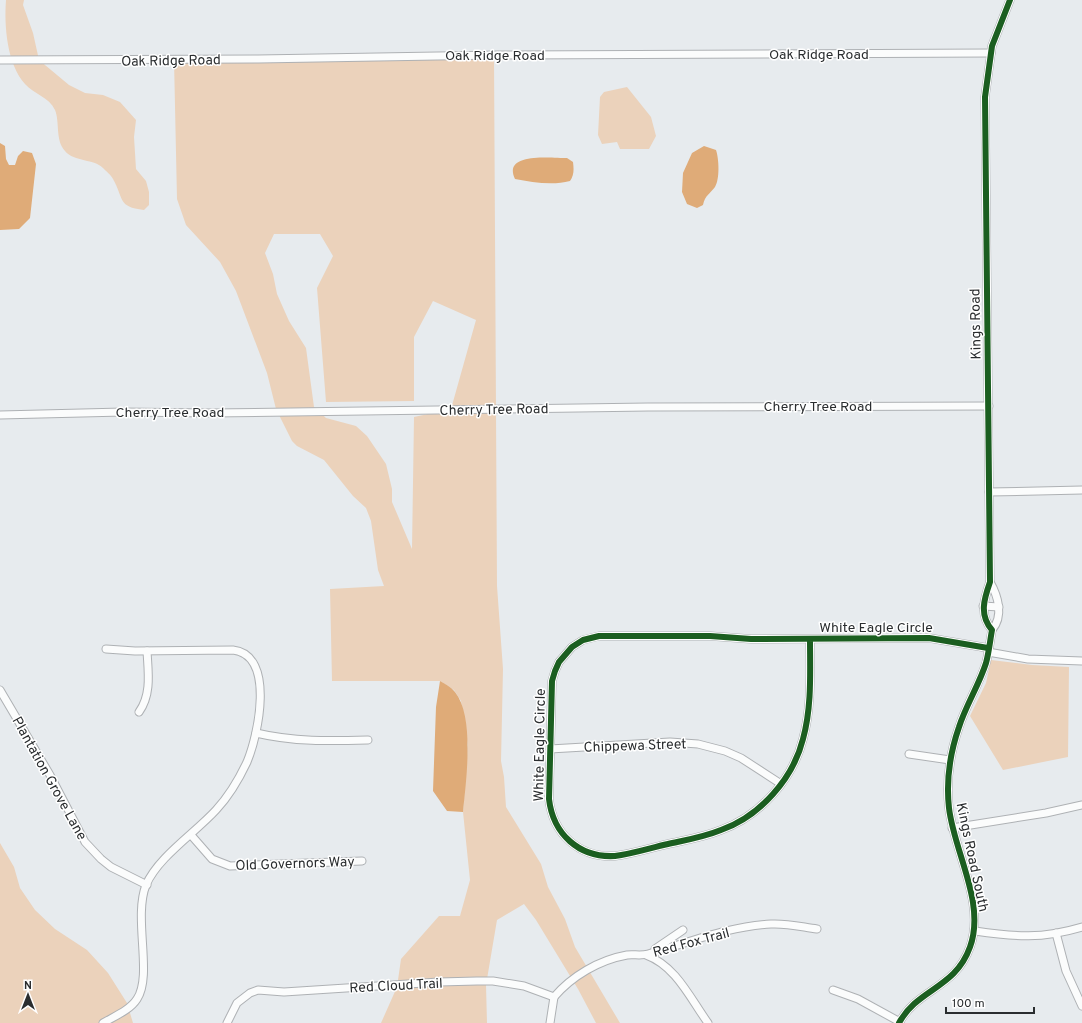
<svg xmlns="http://www.w3.org/2000/svg" width="1082" height="1023" viewBox="0 0 1082 1023" font-family="Overpass,sans-serif">
	<style>
		.green { fill: #ebd2bb; fill-rule: evenodd }
		.water { fill: #dfab78 }
		.lines { fill: none; stroke-linecap: round; stroke-linejoin: round }
		.minor-casing { stroke: #aeb1b4; stroke-width: 9 }
		.minor { stroke: #fbfcfc; stroke-width: 7 }
		.cycleway-casing { stroke: #fff; stroke-width: 8 }
		.cycleway { stroke: #1b5e20; stroke-width: 6 }
		.labels { text-anchor: middle; stroke-width: 3; stroke-linejoin: round; paint-order: stroke }
		.street-label { font-size: 14px; fill: #2a2d2f; stroke: #fff }
	</style>
	<rect width="100%" height="100%" fill="#e7ebee"/>
	<g class="green">
		<path d="M6 0H24L23 5 33 33 39 60 69 85 85 93 103 95 120 102 136 120 134 137 136 169 146 181 149 192V205L144 210C117 207 124 198 113 179 111 175 106 171 103 168 95 159 74 162 65 151 55 140 60 122 55 110 49 97 34 94 25 84 7 64 4 26 6 0Z"/>
		<path d="M494 57 497 586 503 669 501 761 504 777 506 807 541 864 548 887 565 919 575 947 620 1023H596L578 989 536 920 524 904 497 920 486 985 487 1023H381L397 987 401 959 439 916H460L470 880 463 812 468 745 461 701 454 690 440 681H332L330 589 384 586 378 570 371 521 366 508 353 496 324 460 297 446 292 441 276 409 267 373 236 291 220 262 186 225 177 199 174 60ZM274 234H320L333 256 317 288 326 402 414 401V337L433 301 476 320 451 409 414 417 412 549 392 502V489L386 464 367 436 356 426 326 418 314 407 306 348 289 321 277 294 273 274 265 253Z"/>
		<polygon points="627,87 651,117 656,136 649,149 620,149 617,142 602,144 598,135 600,97 604,92"/>
		<polygon points="991,660 1032,665 1069,667 1068,757 1003,770 970,716 986,683"/>
		<polygon points="0,843 14,867 20,888 35,910 55,929 87,950 108,973 127,1003 133,1023 0,1023"/>
	</g>
	<g class="water">
		<polygon points="0,143 5,146 6,159 9,165 15,165 18,156 23,151 32,153 36,164 30,218 19,229 0,230"/>
		<path d="M704 146 716 150C719 159 720 179 715 187 710 194 705 195 703 205L697 208 687 204 682 192 683 173 692 153Z"/>
		<path d="M567 158 573 162C574 170 574 175 570 181 552 186 532 182 515 179 502 152 551 158 567 158Z"/>
		<path d="M440 681C445 684 451 687 455 692 475 717 466 781 463 812L447 811 433 791 436 707Z"/>
	</g>
	<g class="lines">
		<defs>
			<g id="minor">
				<polyline points="0,60 258,59 497,55 991,53"/>
				<polyline points="0,415 123,412 211,413 648,407 989,406"/>
				<polyline points="989,492 1082,490"/>
				<path d="M990 582C998 596 1004 616 992 630"/>
				<polyline points="983,606 999,607"/>
				<path d="M810 639C810 672 812 706 803 739 793 779 760 816 721 830 704 837 686 840 668 844 650 848 632 854 615 856 579 858 553 834 549 799L552 681 555 671 559 662 572 647 583 640 599 636H710L751 639 929 638 988 648"/>
				<polyline points="988,652 1028,659 1082,661"/>
				<polyline points="0,690 50,775 85,842 101,859 111,867 147,885"/>
				<path d="M139 712C152 694 148 671 147 651"/>
				<path d="M256 733C294 742 330 741 368 740"/>
				<polyline points="550,749 670,742 698,744 725,751 741,758 781,784"/>
				<polyline points="909,754 950,760"/>
				<polyline points="952,828 1046,813 1082,805"/>
				<polyline points="191,835 212,859 230,866 362,861"/>
				<path d="M975 931C1015 937 1042 939 1082 927"/>
				<polyline points="1056,933 1066,971 1082,1006"/>
				<polyline points="655,949 683,930"/>
				<path d="M646 955C676 966 690 998 708 1023"/>
				<polyline points="833,990 858,999 900,1022"/>
				<path d="M554 997C572 976 599 960 627 955 633 954 641 956 648 954 688 943 729 926 771 924 786 923 802 927 817 929"/>
				<path d="M103 1023C115 1016 130 1010 137 999 153 975 133 918 146 885 158 857 195 833 216 810 229 796 239 779 247 762 258 736 276 655 233 650L135 651 106 649"/>
				<polyline points="227,1023 237,1003 250,993 258,990 284,992 439,982 477,981 493,981 524,986 554,997"/>
				<polyline points="550,1023 554,997"/>
				<path d="M899 1023C918 988 955 989 970 947 986 903 954 852 949 808 946 781 950 753 959 727 966 705 979 685 986 663 989 652 990 641 992 630 979 615 984 599 990 582L985 97 992 46 1010 0"/>
			</g>
		</defs>
		<use href="#minor" class="minor-casing"/>
		<use href="#minor" class="minor"/>
		<defs>
			<g id="cycleway">
				<path d="M810 639C810 672 812 706 803 739 793 779 760 816 721 830 704 837 686 840 668 844 650 848 632 854 615 856 579 858 553 834 549 799L552 681 555 671 559 662 572 647 583 640 599 636H710L751 639 929 638 988 648"/>
				<path d="M899 1023C918 988 955 989 970 947 986 903 954 852 949 808 946 781 950 753 959 727 966 705 979 685 986 663 989 652 990 641 992 630 979 615 984 599 990 582L985 97 992 46 1010 0"/>
			</g>
		</defs>
		<use href="#cycleway" class="cycleway-casing"/>
		<use href="#cycleway" class="cycleway"/>
	</g>
	<g class="labels">
		<g class="street-label">
			<text x="819" y="59">Oak Ridge Road</text>
			<text x="495" y="60">Oak Ridge Road</text>
			<text transform="translate(171 60) rotate(-1)" y="5">Oak Ridge Road</text>
			<text transform="translate(975 324) rotate(-91)" y="5">Kings Road</text>
			<text x="818" y="411">Cherry Tree Road</text>
			<text transform="translate(494 409) rotate(-1)" y="5">Cherry Tree Road</text>
			<text x="170" y="417">Cherry Tree Road</text>
			<text x="876" y="632">White Eagle Circle</text>
			<text transform="translate(539 745) rotate(-89)" y="5">White Eagle Circle</text>
			<text transform="translate(635 745) rotate(-2)" y="5">Chippewa Street</text>
			<text transform="translate(50 778) rotate(61)" y="5">Plantation Grove Lane</text>
			<text transform="translate(973 857) rotate(78)" y="5">Kings Road South</text>
			<text transform="translate(295 863) rotate(-2)" y="5">Old Governors Way</text>
			<text transform="translate(691 942) rotate(-15)" y="5">Red Fox Trail</text>
			<text transform="translate(396 985) rotate(-3)" y="5">Red Cloud Trail</text>
		</g>
	</g>
	<g transform="translate(28 995)" stroke="#ffffff" stroke-width="3" paint-order="stroke">
	<path d="M0-3L7 15L0 10L-7 15Z" fill="#2a2d2f"/>
	<text y="-6" font-size="11" font-weight="bold" text-anchor="middle" fill="#2a2d2f">N</text>
	</g>
	<path d="M946 1007v6h88v-6" fill="none" stroke="#2a2d2f" stroke-width="2"/>
	<text x="952" y="1007" font-size="12" fill="#2a2d2f" stroke="#ffffff" stroke-width="3" paint-order="stroke">100 m</text>
</svg>
